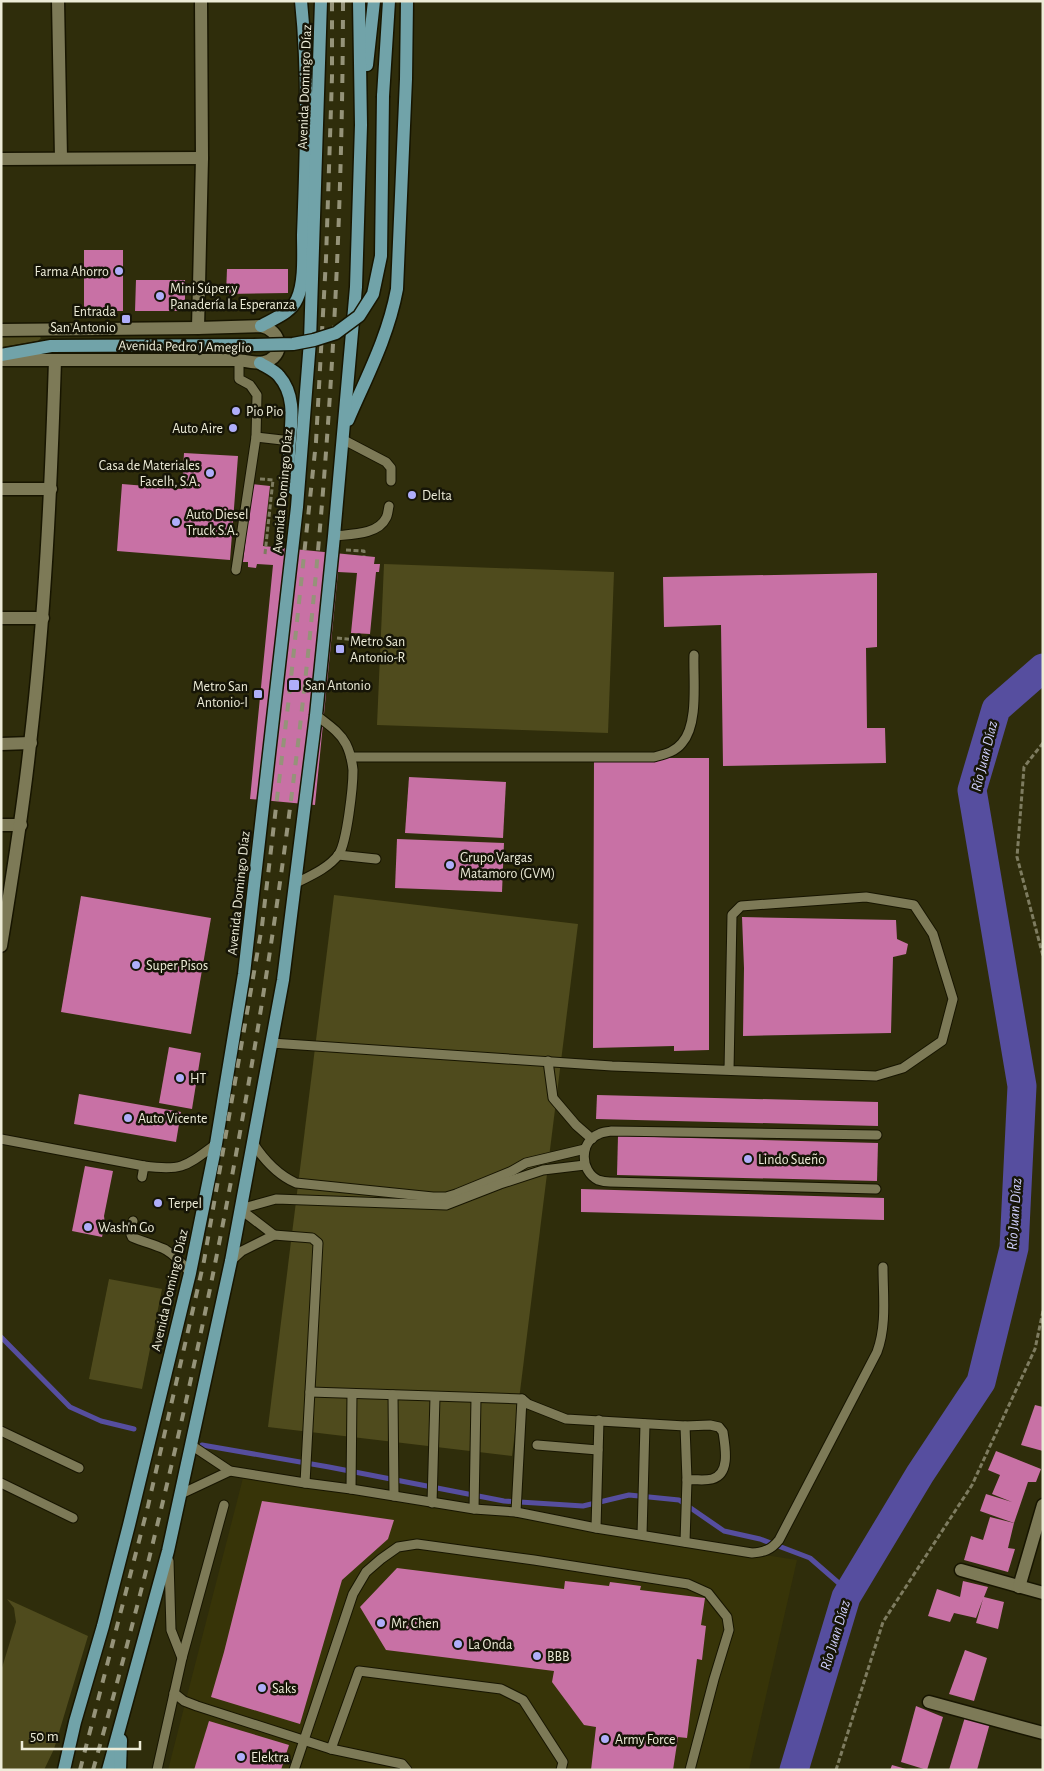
<svg xmlns="http://www.w3.org/2000/svg" width="1044" height="1771" viewBox="0 0 1044 1771" font-family="'Alegreya Sans',sans-serif">
	<style>
		.built { fill: #373408 }
		.green { fill: #4f4b1d }
		.lines { fill: none; stroke-linecap: round; stroke-linejoin: round }
		.stream { stroke: #564e9f; stroke-width: 5 }
		.river { stroke: #564e9f; stroke-width: 29 }
		.building { fill: #c871a5 }
		.service-casing { stroke: #171500; stroke-width: 11 }
		.minor-casing { stroke: #171500; stroke-width: 15 }
		.tertiary-casing { stroke: #171500; stroke-width: 15 }
		.primary-casing { stroke: #171500; stroke-width: 15 }
		.path { stroke: #7e7c60; stroke-width: 3; stroke-dasharray: 5 2.5; stroke-linecap: butt }
		.service { stroke: #7d7a57; stroke-width: 9 }
		.minor { stroke: #7d7a57; stroke-width: 12 }
		.tertiary { stroke: #7d7a57; stroke-width: 12 }
		.primary { stroke: #71a3a9; stroke-width: 12 }
		.rail { stroke: #959379; stroke-width: 4; stroke-dasharray: 9 9; stroke-linecap: butt }
		.primary-bridge-casing { stroke: #171500; stroke-width: 15; stroke-linecap: butt }
		.primary-bridge { stroke: #71a3a9; stroke-width: 12 }
		.poi-dot { fill: #afaefa; stroke: #161507; stroke-width: 2 }
		.labels { text-anchor: middle; stroke-width: 5; stroke-linejoin: round; paint-order: stroke }
		.street-label { font-size: 14px; fill: #edecd8; stroke: #161507 }
		.poi-label { font-size: 14px; fill: #edecd8; stroke: #161507; text-anchor: start }
		.water-label { font-size: 15px; font-style: italic; fill: #d1d1ff; stroke: #161507 }
	</style>
	<rect width="100%" height="100%" fill="#2f2d0b"/>
	<polygon class="built" points="244,1474 797,1560 749,1770 168,1770"/>
	<g class="green">
		<polygon points="38,335 41,338 38,341 1,347 1,336"/>
		<polygon points="384,564 614,572 608,733 377,725"/>
		<polygon points="334,895 578,924 512,1456 268,1427"/>
		<polygon points="109,1279 162,1289 142,1389 89,1379"/>
		<polygon points="7,1599 88,1636 54,1749 44,1770 1,1770 1,1671 16,1622 14,1608"/>
	</g>
	<g class="lines">
		<g class="stream">
			<polyline points="1,1337 70,1407 101,1421 134,1429"/>
			<polyline points="202,1445 329,1467 504,1501 583,1506 629,1495 679,1500 724,1531 760,1539 810,1558 849,1592"/>
		</g>
		<polyline class="river" points="794,1770 846,1597 920,1474 981,1382 1014,1248 1022,1086 972,790 996,709 1043,668"/>
	</g>
	<g class="building">
		<rect x="84" y="250" width="39" height="61"/>
		<polygon points="227,269 288,269 288,293 226,294"/>
		<polygon points="136,280 185,280 185,311 135,311"/>
		<polygon points="184,453 238,456 230,560 117,551 122,484 182,489"/>
		<polygon points="252,484 270,486 263,546 375,557 374,564 380,564 379,572 376,572 370,634 351,633 357,573 338,572 315,805 250,799 273,565 257,564 256,568 248,567 248,562 243,562"/>
		<polygon points="877,573 877,647 866,648 867,728 885,728 886,763 723,766 721,625 664,627 663,577"/>
		<polygon points="594,758 709,758 709,1050 674,1051 674,1046 593,1048"/>
		<polygon points="409,777 506,782 503,838 405,833"/>
		<polygon points="397,839 504,843 502,892 395,888"/>
		<polygon points="81,896 211,918 191,1034 61,1012"/>
		<polygon points="742,917 896,920 897,939 908,944 906,954 893,957 891,1033 743,1036 744,968"/>
		<polygon points="169,1047 201,1053 192,1109 159,1103"/>
		<polygon points="79,1094 181,1112 176,1142 74,1124"/>
		<polygon points="597,1095 878,1102 878,1126 596,1119"/>
		<polygon points="618,1136 878,1143 877,1181 617,1175"/>
		<polygon points="85,1166 113,1171 104,1216 105,1224 102,1237 72,1231"/>
		<polygon points="581,1189 884,1198 884,1220 581,1212"/>
		<polygon points="1035,1405 1043,1407 1043,1451 1021,1445"/>
		<polygon points="996,1451 1041,1469 1036,1482 1028,1482 1014,1523 980,1511 986,1494 1012,1502 992,1494 1000,1475 988,1470"/>
		<polygon points="262,1501 394,1520 388,1539 342,1580 300,1724 211,1697 224,1652"/>
		<polygon points="990,1517 1014,1523 1008,1548 1015,1549 1008,1572 964,1560 971,1536 983,1540"/>
		<polygon points="397,1568 564,1589 565,1581 609,1586 610,1582 641,1586 640,1590 705,1598 701,1625 706,1626 702,1660 697,1659 687,1738 678,1737 673,1770 591,1770 596,1727 584,1725 552,1682 554,1671 386,1650 360,1607"/>
		<polygon points="963,1581 988,1587 984,1597 1004,1602 998,1629 976,1623 983,1599 976,1618 954,1613 950,1622 928,1616 937,1589 960,1597"/>
		<polygon points="965,1650 987,1658 974,1701 949,1694"/>
		<polygon points="916,1706 943,1717 927,1770 901,1762"/>
		<polygon points="965,1717 990,1723 977,1770 949,1770"/>
		<polygon points="209,1721 289,1745 281,1770 194,1770"/>
		<polygon points="892,1765 906,1769 906,1770 890,1770"/>
	</g>
	<g class="lines">
		<defs>
			<g id="service">
				<polyline points="256,437 291,441"/>
				<polyline points="342,439 386,462 391,468 391,481"/>
				<path d="M334 536C350 534 378 535 386 518 388 515 388 510 389 506"/>
				<polyline points="236,570 256,437 257,395 250,385 239,379 239,360"/>
				<path d="M351 757H654C665 754 675 752 682 743 699 724 693 679 694 655"/>
				<polyline points="338,855 376,859"/>
				<path d="M294 884C310 876 329 868 339 854 347 841 353 787 353 770 352 761 350 752 346 744 339 731 327 724 316 715"/>
				<polyline points="271,1043 612,1066 876,1076 903,1068 942,1041 953,999 933,934 914,905 866,897 741,906 732,915 729,1070"/>
				<polyline points="548,1061 553,1098 576,1125 592,1139"/>
				<polyline points="1,1139 144,1166"/>
				<path d="M253 1143C264 1160 278 1175 296 1183L433 1197H446L456 1194 512 1171 526 1163 585 1149"/>
				<path d="M142 1177 144 1166C182 1171 185 1167 216 1144"/>
				<path d="M876 1189 610 1182C606 1182 601 1181 598 1180 580 1171 579 1142 599 1134 602 1132 607 1132 611 1131L877 1135"/>
				<polyline points="240,1209 276,1199 446,1205 500,1184 543,1170 585,1165"/>
				<polyline points="240,1209 274,1235"/>
				<path d="M133 1221C132 1226 129 1233 132 1237 134 1239 160 1246 166 1250 176 1256 183 1264 190 1273"/>
				<path d="M310 1392 522 1399 528 1404 566 1419 685 1426 710 1425 719 1427 723 1432C725 1446 731 1474 712 1479 704 1481 695 1479 687 1480"/>
				<polyline points="393,1395 394,1496"/>
				<polyline points="685,1426 687,1480 685,1542"/>
				<polyline points="1,1431 79,1468"/>
				<polyline points="191,1445 230,1471 305,1483 318,1243 312,1238 274,1235 242,1251 231,1261"/>
				<polyline points="537,1445 598,1450"/>
				<polyline points="1,1483 73,1518"/>
				<path d="M305 1483 351 1489 474 1509 516 1512 596 1528 752 1553C764 1552 771 1550 779 1540L877 1352C887 1325 883 1295 883 1267"/>
				<polyline points="351,1489 352,1394"/>
				<polyline points="181,1494 230,1471"/>
				<polyline points="432,1503 435,1397"/>
				<polyline points="474,1509 476,1398"/>
				<polyline points="516,1512 522,1399"/>
				<polyline points="596,1528 599,1420"/>
				<polyline points="642,1535 645,1424"/>
				<polyline points="169,1561 171,1630 182,1658"/>
				<polyline points="174,1693 184,1701 197,1706 331,1749 402,1764 407,1770"/>
				<polyline points="331,1749 359,1671 501,1689 523,1700 563,1762 561,1770"/>
				<polyline points="157,1770 182,1658 224,1505"/>
				<polyline points="294,1770 353,1594 366,1572 381,1559 398,1547 417,1544 534,1560 688,1584 708,1593 727,1617 729,1630 714,1679 690,1770"/>
			</g>
			<g id="minor">
				<polyline points="58,1 61,158"/>
				<polyline points="1,159 202,158"/>
				<polyline points="198,328 202,158 201,1"/>
				<polyline points="1,489 51,489"/>
				<polyline points="1,618 43,618"/>
				<polyline points="1,744 31,743"/>
				<polyline points="1,825 21,825"/>
				<path d="M1 946C12 879 23 812 30 744 45 616 51 488 55 360"/>
				<polyline points="961,1570 1043,1593"/>
				<polyline points="1019,1587 1043,1505"/>
				<polyline points="929,1702 1043,1733"/>
			</g>
			<path id="tertiary" d="M1 330 198 328 261 326C282 330 286 357 264 362 256 364 247 361 239 360H1"/>
			<g id="primary">
				<polyline points="367,65 374,1"/>
				<polyline points="383,96 389,1"/>
				<path d="M261 326C273 319 291 313 297 299 305 282 303 253 303 235 306 157 309 78 301 1"/>
				<polyline points="1,355 51,346 254,345"/>
				<path d="M260 363C266 367 274 370 279 376 301 401 287 436 289 466 290 473 292 481 294 489"/>
				<path d="M348 420C367 376 388 337 397 289L406 79 407 1"/>
				<polyline points="64,1770 75,1722 103,1626 129,1525 190,1273 216,1144 244,974 297,507 310,341 321,1"/>
				<polyline points="108,1770 168,1551 231,1261 283,980 316,715 334,536 356,287 361,125 359,1"/>
				<polyline points="120,1770 121,1740"/>
			</g>
		</defs>
		<use href="#service" class="service-casing"/>
		<use href="#minor" class="minor-casing"/>
		<use href="#tertiary" class="tertiary-casing"/>
		<use href="#primary" class="primary-casing"/>
		<g class="path">
			<polyline points="260,479 274,480"/>
			<polyline points="346,550 364,551 364,556"/>
			<polyline points="265,554 273,480"/>
			<polyline points="337,638 359,640 360,633"/>
			<polyline points="1043,743 1024,767 1017,857 1043,956"/>
			<polyline points="836,1770 883,1622 972,1485 1035,1349 1043,1311"/>
		</g>
		<use href="#service" class="service"/>
		<use href="#minor" class="minor"/>
		<use href="#tertiary" class="tertiary"/>
		<use href="#primary" class="primary"/>
		<g class="rail">
			<polyline points="80,1770 148,1506 204,1261 262,926 289,697 316,442 326,259 332,77 332,1"/>
			<path d="M93 1770C255 1197 342 596 343 1"/>
		</g>
		<defs>
			<polyline id="primary-bridge" points="254,345 293,344 314,340 336,333 359,316 373,294 381,256 383,96"/>
		</defs>
		<use href="#primary-bridge" class="primary-bridge-casing"/>
		<use href="#primary-bridge" class="primary-bridge"/>
	</g>
	<g class="poi-dot">
		<circle cx="119" cy="271" r="5"/>
		<circle cx="160" cy="296" r="5"/>
		<rect x="121" y="314" width="10" height="10" rx="2.5"/>
		<circle cx="236" cy="411" r="5"/>
		<circle cx="233" cy="428" r="5"/>
		<circle cx="210" cy="473" r="5"/>
		<circle cx="412" cy="495" r="5"/>
		<circle cx="176" cy="522" r="5"/>
		<rect x="335" y="644" width="10" height="10" rx="2.5"/>
		<rect x="288" y="679" width="12" height="12" rx="2.5"/>
		<rect x="253" y="689" width="10" height="10" rx="2.5"/>
		<circle cx="450" cy="865" r="5"/>
		<circle cx="136" cy="965" r="5"/>
		<circle cx="180" cy="1078" r="5"/>
		<circle cx="128" cy="1118" r="5"/>
		<circle cx="748" cy="1159" r="5"/>
		<circle cx="158" cy="1203" r="5"/>
		<circle cx="88" cy="1227" r="5"/>
		<circle cx="381" cy="1623" r="5"/>
		<circle cx="458" cy="1644" r="5"/>
		<circle cx="537" cy="1656" r="5"/>
		<circle cx="262" cy="1688" r="5"/>
		<circle cx="605" cy="1739" r="5"/>
		<circle cx="241" cy="1757" r="5"/>
	</g>
	<g class="labels">
		<g class="street-label">
			<text transform="translate(304 87) rotate(-88)" y="5">Avenida Domingo Díaz</text>
			<text transform="translate(185 346) rotate(1)" y="5">Avenida Pedro J Ameglio</text>
			<text transform="translate(282 491) rotate(-85)" y="5">Avenida Domingo Díaz</text>
			<text transform="translate(238 893) rotate(-84)" y="5">Avenida Domingo Díaz</text>
			<text transform="translate(169 1290) rotate(-77)" y="5">Avenida Domingo Díaz</text>
		</g>
		<g class="poi-label">
			<text x="109" y="276" text-anchor="end">Farma Ahorro</text>
			<text x="170" y="293">Mini Súper y<tspan x="170" dy="16">Panadería la Esperanza</tspan></text>
			<text x="116" y="316" text-anchor="end">Entrada<tspan x="116" dy="16">San Antonio</tspan></text>
			<text x="246" y="416">Pio Pio</text>
			<text x="223" y="433" text-anchor="end">Auto Aire</text>
			<text x="200" y="470" text-anchor="end">Casa de Materiales<tspan x="200" dy="16">Facelh, S.A.</tspan></text>
			<text x="422" y="500">Delta</text>
			<text x="186" y="519">Auto Diesel<tspan x="186" dy="16">Truck S.A.</tspan></text>
			<text x="350" y="646">Metro San<tspan x="350" dy="16">Antonio-R</tspan></text>
			<text x="305" y="690">San Antonio</text>
			<text x="248" y="691" text-anchor="end">Metro San<tspan x="248" dy="16">Antonio-I</tspan></text>
			<text x="460" y="862">Grupo Vargas<tspan x="460" dy="16">Matamoro (GVM)</tspan></text>
			<text x="146" y="970">Super Pisos</text>
			<text x="190" y="1083">HT</text>
			<text x="138" y="1123">Auto Vicente</text>
			<text x="758" y="1164">Lindo Sueño</text>
			<text x="168" y="1208">Terpel</text>
			<text x="98" y="1232">Wash'n Go</text>
			<text x="391" y="1628">Mr. Chen</text>
			<text x="468" y="1649">La Onda</text>
			<text x="547" y="1661">BBB</text>
			<text x="272" y="1693">Saks</text>
			<text x="615" y="1744">Army Force</text>
			<text x="251" y="1762">Elektra</text>
		</g>
		<g class="water-label">
			<text transform="translate(984 756) rotate(-76)" y="5">Río Juan Díaz</text>
			<text transform="translate(1014 1214) rotate(-86)" y="5">Río Juan Díaz</text>
			<text transform="translate(835 1635) rotate(-73)" y="5">Río Juan Díaz</text>
		</g>
	</g>
	<rect width="1044" height="1771" fill="none" stroke="#edecd8" stroke-width="5"/>
	<path d="M22 1741v8h118v-8" fill="none" stroke="#edecd8" stroke-width="2.5"/>
	<text x="30" y="1741" font-size="15" fill="#edecd8" stroke="#161507" stroke-width="4" paint-order="stroke">50 m</text>
</svg>
